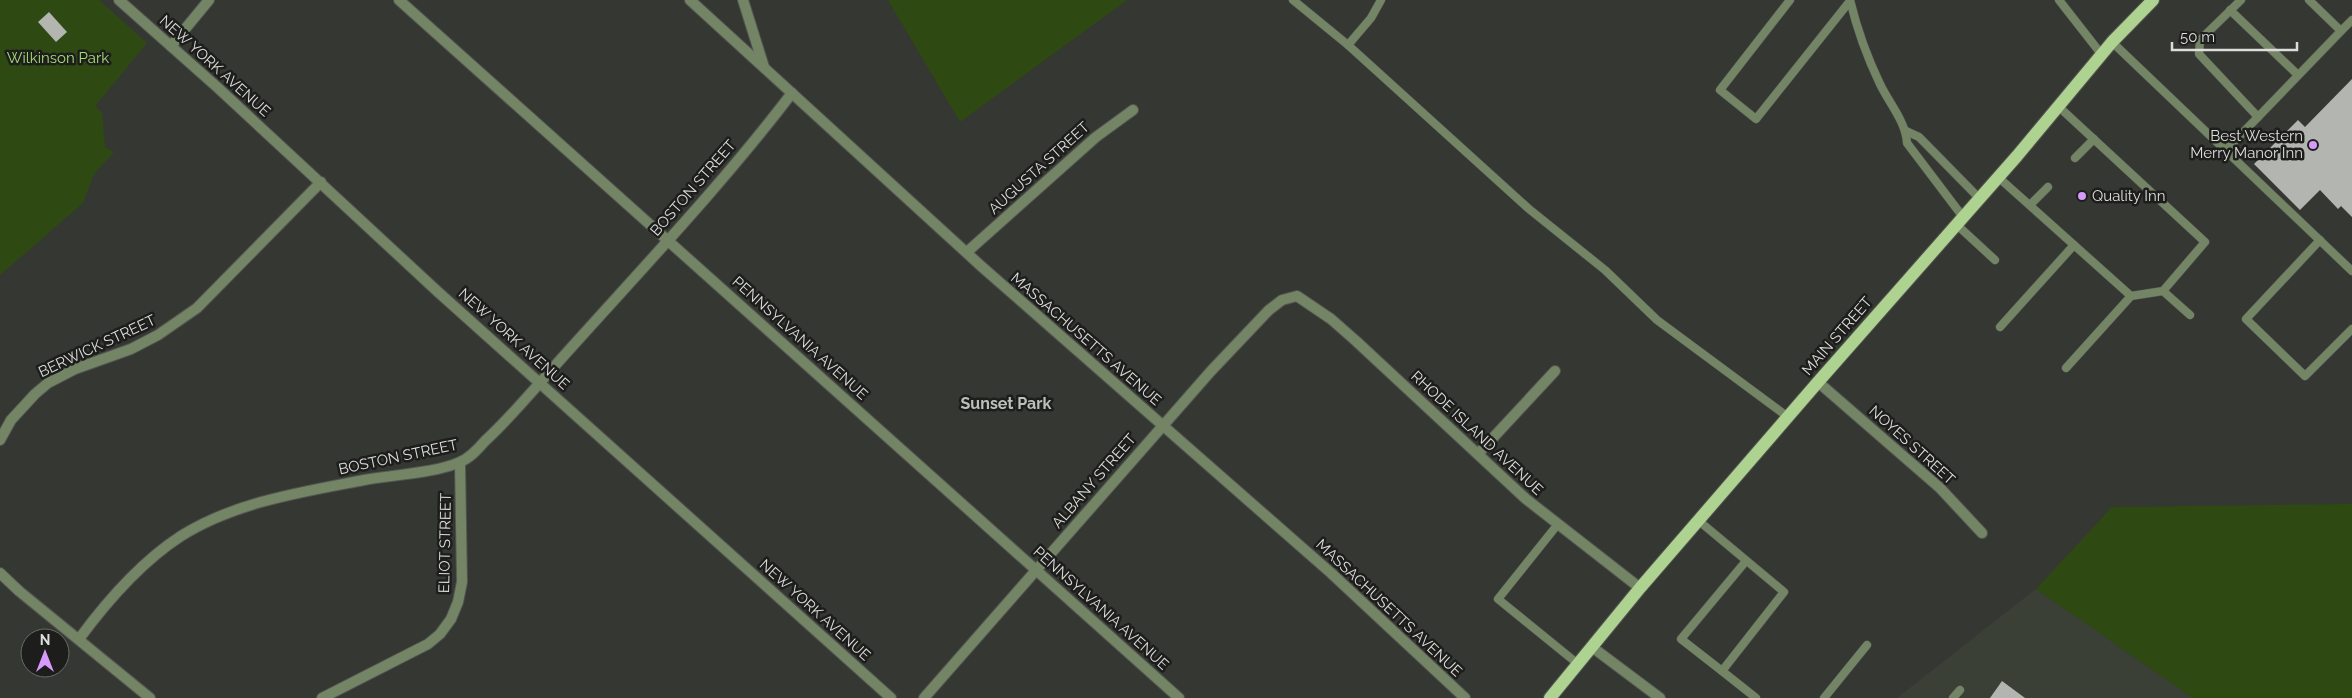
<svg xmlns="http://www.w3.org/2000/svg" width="2352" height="698" viewBox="0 0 2352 698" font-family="Raleway,sans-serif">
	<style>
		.built { fill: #3b4037 }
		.green { fill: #2e4a12 }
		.building { fill: #b2b5b0 }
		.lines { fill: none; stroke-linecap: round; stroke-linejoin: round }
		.lane-casing { stroke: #535551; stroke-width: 9 }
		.street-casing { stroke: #535551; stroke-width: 12 }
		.primary-casing { stroke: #535551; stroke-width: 14 }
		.lane { stroke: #738565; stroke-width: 8 }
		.street { stroke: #738565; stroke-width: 10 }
		.primary { stroke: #aed390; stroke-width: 12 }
		.poi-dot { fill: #d69bfa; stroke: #1d1e1c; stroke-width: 2 }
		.labels { text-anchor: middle; stroke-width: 5; stroke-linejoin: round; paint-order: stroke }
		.park-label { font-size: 15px; fill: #a4db74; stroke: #1d1e1c }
		.street-label { font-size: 15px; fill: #dddedc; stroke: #1d1e1c }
		.poi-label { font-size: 15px; fill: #dddedc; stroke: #1d1e1c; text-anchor: end }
		.neighbourhood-label { font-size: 16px; font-weight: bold; fill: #bdbfbb; stroke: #1d1e1c }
	</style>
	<rect width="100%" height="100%" fill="#353733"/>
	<polygon class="built" points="2036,589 2193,698 1897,698"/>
	<g class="green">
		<polygon points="0,0 99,0 147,43 95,106 102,112 105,147 114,152 94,174 83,203 0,275"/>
		<polygon points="888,0 1127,0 960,122"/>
		<polygon points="2352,504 2352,698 2193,698 2036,589 2112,507"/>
	</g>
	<g class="building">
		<polygon points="49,12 67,32 56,42 38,22"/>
		<polygon points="2352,79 2352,217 2341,206 2338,209 2320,190 2300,210 2254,164 2298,120 2305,127"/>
		<polygon points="2002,681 2025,698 1990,698"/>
	</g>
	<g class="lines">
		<defs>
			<g id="lane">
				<polyline points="1293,0 1348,45"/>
				<polyline points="1381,0 1371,18 1348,45 1529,209 1605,270 1657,320 1788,417"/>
				<polyline points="1790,0 1720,90 1756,119 1850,1"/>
				<path d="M1850 0C1857 29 1867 57 1880 84 1889 103 1906 122 1907 143L1963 217"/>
				<polyline points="2059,0 2102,55"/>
				<polyline points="2241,0 2200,40 2199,54 2258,117 2341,31 2309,0"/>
				<polyline points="2230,10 2298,75"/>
				<polyline points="2341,31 2352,20"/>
				<polyline points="2112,42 2352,271"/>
				<polyline points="1906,131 1919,137 1979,198"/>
				<polyline points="2226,150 2258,117"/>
				<polyline points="2075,158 2094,139"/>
				<polyline points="1998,177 2131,296 2163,291 2205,242 2059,107"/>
				<polyline points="2030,205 2048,187"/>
				<polyline points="1957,225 1995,260"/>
				<polyline points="2320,240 2246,319 2305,376 2352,329"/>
				<polyline points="2163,291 2190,315"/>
				<polyline points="2000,327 2074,245"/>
				<polyline points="2066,368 2131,296"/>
				<polyline points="1699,521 1784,592 1722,671 1756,698"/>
				<polyline points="1558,524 1498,599 1578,664"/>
				<polyline points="1722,671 1681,639 1746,561"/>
				<polyline points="1824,698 1867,645"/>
				<polyline points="1953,698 1960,690"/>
			</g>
			<g id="street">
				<polyline points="119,0 217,87 437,291 891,698"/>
				<polyline points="399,0 1179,698"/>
				<polyline points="690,0 981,266 1331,573 1465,698"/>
				<polyline points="743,0 764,67"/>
				<polyline points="171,46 209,0"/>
				<polyline points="967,252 1096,137 1133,110"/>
				<polyline points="1818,382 1940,488 1982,533"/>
				<polyline points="0,440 11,420 35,394 48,383 75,369 131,349 158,335 197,308 321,182"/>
				<polyline points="1478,454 1555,371"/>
				<polyline points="0,573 19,591 150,698"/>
				<path d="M79 639C107 601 141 562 181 536 235 502 302 492 364 480 391 475 436 473 460 462 470 458 478 449 485 441 509 419 530 394 552 369 633 278 718 190 792 93"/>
				<polyline points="1592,647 1660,698"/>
				<polyline points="322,698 428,644 440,634 451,619 458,602 462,582 460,463"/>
				<polyline points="924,698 1211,371 1269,310 1282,300 1297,296 1331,319 1356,341 1526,499 1640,588"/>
			</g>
			<polyline id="primary" points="1550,698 1640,588 1818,382 2017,156 2112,42 2153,0"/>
		</defs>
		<use href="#lane" class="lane-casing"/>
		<use href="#street" class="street-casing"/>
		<use href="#primary" class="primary-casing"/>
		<use href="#lane" class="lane"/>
		<use href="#street" class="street"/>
		<use href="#primary" class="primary"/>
	</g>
	<g class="poi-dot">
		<circle cx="2313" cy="145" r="5"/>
		<circle cx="2082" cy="196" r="5"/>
	</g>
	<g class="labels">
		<g class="park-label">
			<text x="58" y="63">Wilkinson Park</text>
		</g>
		<g class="street-label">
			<text transform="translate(215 66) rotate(42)" y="5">NEW YORK AVENUE</text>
			<text transform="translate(1039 168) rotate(-42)" y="5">AUGUSTA STREET</text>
			<text transform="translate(693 188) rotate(-49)" y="5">BOSTON STREET</text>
			<text transform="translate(1837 336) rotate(-49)" y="5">MAIN STREET</text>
			<text transform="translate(800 338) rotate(42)" y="5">PENNSYLVANIA AVENUE</text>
			<text transform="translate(514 339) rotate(42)" y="5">NEW YORK AVENUE</text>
			<text transform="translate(1086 339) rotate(41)" y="5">MASSACHUSETTS AVENUE</text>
			<text transform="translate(97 346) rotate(-25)" y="5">BERWICK STREET</text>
			<text transform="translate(1477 433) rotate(43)" y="5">RHODE ISLAND AVENUE</text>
			<text transform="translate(1912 445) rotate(42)" y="5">NOYES STREET</text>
			<text transform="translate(398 457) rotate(-12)" y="5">BOSTON STREET</text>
			<text transform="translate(1094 481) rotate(-49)" y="5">ALBANY STREET</text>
			<text transform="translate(445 543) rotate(-89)" y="5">ELIOT STREET</text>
			<text transform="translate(1101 608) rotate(42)" y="5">PENNSYLVANIA AVENUE</text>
			<text transform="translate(1389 608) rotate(43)" y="5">MASSACHUSETTS AVENUE</text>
			<text transform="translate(815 610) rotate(42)" y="5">NEW YORK AVENUE</text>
		</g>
		<g class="poi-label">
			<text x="2303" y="141">Best Western<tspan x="2303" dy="17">Merry Manor Inn</tspan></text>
			<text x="2092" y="201" text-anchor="start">Quality Inn</text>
		</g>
		<g class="neighbourhood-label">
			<text x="1006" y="409">Sunset Park</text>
		</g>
	</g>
	<g transform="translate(45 653)"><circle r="24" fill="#1d1e1c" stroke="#6a6b69"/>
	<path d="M0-4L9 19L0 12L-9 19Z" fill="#d69bfa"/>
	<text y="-8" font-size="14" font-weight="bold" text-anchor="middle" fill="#dddedc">N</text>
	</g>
	<path d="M2172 42v8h125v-8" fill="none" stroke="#dddedc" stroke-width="2.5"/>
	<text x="2180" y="42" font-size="15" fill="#dddedc" stroke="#1d1e1c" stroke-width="4" paint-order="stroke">50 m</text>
</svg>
